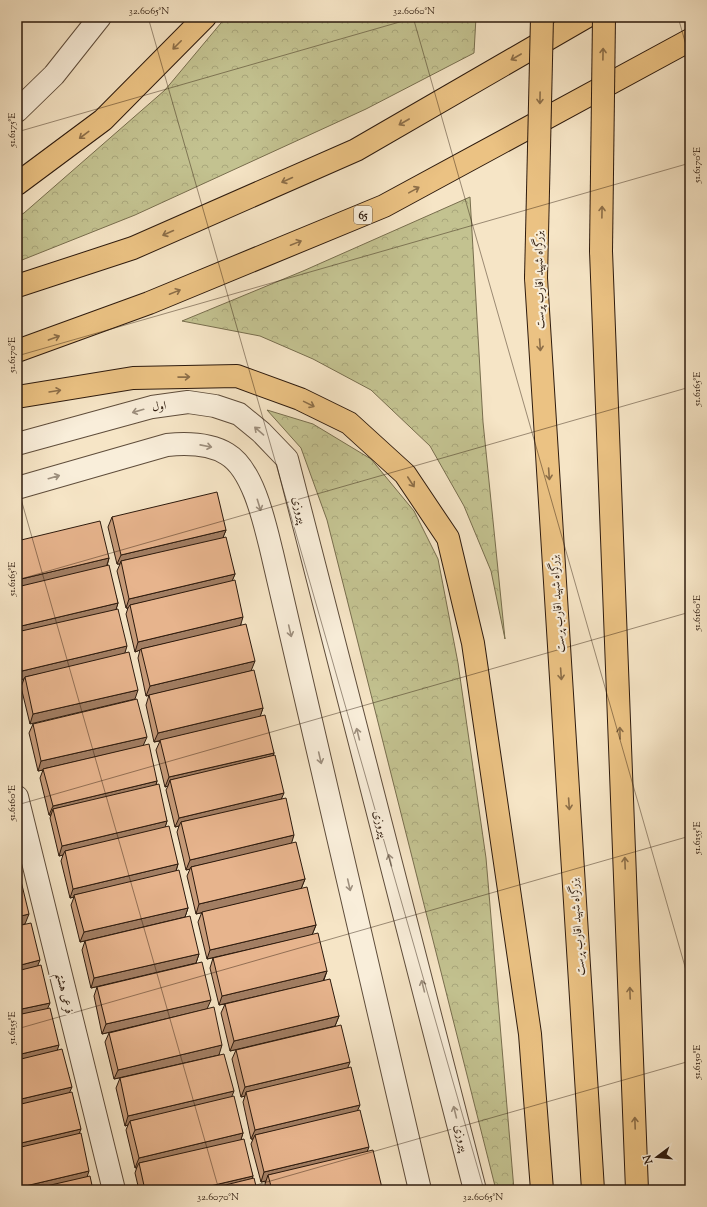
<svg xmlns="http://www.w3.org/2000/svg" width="707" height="1207" viewBox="0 0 707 1207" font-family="'Sorts Mill Goudy',Amiri,serif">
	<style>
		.forest { fill: url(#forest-crowns); stroke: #786e4e }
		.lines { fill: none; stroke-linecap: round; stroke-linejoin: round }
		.minor-casing { stroke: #5f4d3b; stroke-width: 24 }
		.tertiary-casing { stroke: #5f4d3b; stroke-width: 24 }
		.trunk-casing { stroke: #2d1a0d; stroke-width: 24 }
		.minor { stroke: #f9eeda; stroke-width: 22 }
		.tertiary { stroke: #f9eeda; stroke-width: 22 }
		.trunk { stroke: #ebc283; stroke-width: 22 }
		.trunk-bridge-casing { stroke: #2d1a0d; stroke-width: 24; stroke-linecap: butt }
		.trunk-bridge { stroke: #ebc283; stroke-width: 22 }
		.wall { fill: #c79b79; stroke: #2d1a0d }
		.shaded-wall { fill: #a27e63; stroke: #2d1a0d }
		.building { fill: #e7b48d; stroke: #2d1a0d }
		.oneway { stroke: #8c6e48 }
		.oneway2 { stroke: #9d8f7e }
		.ticks { fill: none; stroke: #2d1a0d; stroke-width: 1; stroke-opacity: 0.45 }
		.labels { text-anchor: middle; stroke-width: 4; stroke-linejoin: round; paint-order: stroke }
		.shield { fill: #f9eeda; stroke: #6a5a4a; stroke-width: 1 }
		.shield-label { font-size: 11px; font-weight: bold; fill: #2d1a0d }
		.street-label { font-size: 12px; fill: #2d1a0d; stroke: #f9eeda }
		.neatline { fill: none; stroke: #2d1a0d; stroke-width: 1.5 }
		.ticks-label { font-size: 10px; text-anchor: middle; fill: #2d1a0d }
	</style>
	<defs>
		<pattern id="forest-crowns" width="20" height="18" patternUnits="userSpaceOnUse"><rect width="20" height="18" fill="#c3c290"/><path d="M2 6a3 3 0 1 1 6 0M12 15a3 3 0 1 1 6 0" fill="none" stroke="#a8a67b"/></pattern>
	</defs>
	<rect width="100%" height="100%" fill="#f6e5c6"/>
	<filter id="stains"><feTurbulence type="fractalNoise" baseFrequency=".005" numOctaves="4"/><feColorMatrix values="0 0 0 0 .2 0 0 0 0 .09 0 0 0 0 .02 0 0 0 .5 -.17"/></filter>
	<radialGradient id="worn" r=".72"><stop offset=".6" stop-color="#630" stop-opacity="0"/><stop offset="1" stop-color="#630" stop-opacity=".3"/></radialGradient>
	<g class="forest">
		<polygon points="226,17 476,17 474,53 366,109 135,215 17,262 17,217 24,213 165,90"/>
		<polygon points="470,197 483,422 505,639 491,571 464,506 430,446 371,390 313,359 260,336 182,321 303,271"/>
		<polygon points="267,410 313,424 371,459 414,511 438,559 458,663 486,858 514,1190 496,1190 327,520 301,448"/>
	</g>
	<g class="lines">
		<defs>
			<polyline id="minor" points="17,797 114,1190"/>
			<g id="tertiary">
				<polyline points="17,111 54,75 100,17"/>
				<polyline points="17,444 152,407 188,402 215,406 239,414 261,432 287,459 475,1190"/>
				<path d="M17 488 167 445C187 443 209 443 227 454 254 470 265 525 272 553L420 1190"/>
			</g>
			<g id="trunk">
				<polyline points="17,184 103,120 205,17"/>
				<polyline points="601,251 637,1190"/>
				<polyline points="536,278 593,1190"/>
				<polyline points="17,286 133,248 356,150 586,17"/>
				<polyline points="17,351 149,303 384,206 690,40"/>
				<polyline points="17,397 133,378 237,376 300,399 349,423 405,474 448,538 473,643 530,1034 542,1190"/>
			</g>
		</defs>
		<use href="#minor" class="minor-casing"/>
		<use href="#tertiary" class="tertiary-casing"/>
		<use href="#trunk" class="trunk-casing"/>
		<use href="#minor" class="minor"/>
		<use href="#tertiary" class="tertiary"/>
		<use href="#trunk" class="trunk"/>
		<defs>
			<g id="trunk-bridge">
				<polyline points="601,251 604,17"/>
				<polyline points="536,278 542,17"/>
			</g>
		</defs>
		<use href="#trunk-bridge" class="trunk-bridge-casing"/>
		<use href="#trunk-bridge" class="trunk-bridge"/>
	</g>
	<g class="wall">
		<polygon points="112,517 226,530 223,537 235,574 232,580 241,625 251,671 146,696 138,658 140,650 135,652 126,614 128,608 126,608 117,571 120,564 117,564 108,527"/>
		<polygon points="17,541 109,558 107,566 118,603 116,609 30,724 21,687 24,679 19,680 17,673"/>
		<polygon points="149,695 263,708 260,716 274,753 273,756 291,843 305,879 301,889 316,925 312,935 207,959 198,922 202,912 234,905 196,914 187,876 190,869 186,870 177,832 179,826 175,827 166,790 168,786 165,787 156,750 160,741 154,742 146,705"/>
		<polygon points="33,724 144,745 157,781 156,785 167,821 165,827 178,864 176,871 188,908 185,917 80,942 71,905 74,897 70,898 61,861 63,855 59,856 50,818 51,815 49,815 40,778 43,770 38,771 29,733"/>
		<polygon points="85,941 199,954 196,963 91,988 82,950"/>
		<polygon points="213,958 327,971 324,980 339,1016 335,1026 230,1051 221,1013 225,1004 219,1005 210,968"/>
		<polygon points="97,987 208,1009 219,1055 114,1079 105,1042 109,1033 134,1026 102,1034 94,996"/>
		<polygon points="236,1050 348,1068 367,1151 382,1188 381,1190 266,1190 265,1184 266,1181 261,1182 251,1144 253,1139 251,1139 243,1102 245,1096 241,1097 232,1059"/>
		<polygon points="120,1078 232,1097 243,1133 241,1139 253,1176 251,1179 257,1190 139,1190 135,1173 137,1167 135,1168 126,1130 128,1125 125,1126 116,1088"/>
	</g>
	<g class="shaded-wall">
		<polygon points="226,530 222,540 121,561 120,564 117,564 121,555"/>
		<polygon points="109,558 106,568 17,589 17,580"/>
		<polygon points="235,574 231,584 130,605 128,608 126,608 129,599"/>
		<polygon points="118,603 115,613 17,636 17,627"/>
		<polygon points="243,617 240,627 141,649 140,650 135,652 138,642"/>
		<polygon points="127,646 124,656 25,677 24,679 19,680 22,671"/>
		<polygon points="255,661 251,671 146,696 150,686"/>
		<polygon points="138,690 135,699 30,724 33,714"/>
		<polygon points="263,708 260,717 154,742 158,733"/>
		<polygon points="147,737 143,746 43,769 43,770 38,771 41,761"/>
		<polygon points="274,753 270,762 170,780 168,786 165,787 169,777"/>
		<polygon points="157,781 154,791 53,809 51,815 49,815 53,806"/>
		<polygon points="284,793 280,802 181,822 179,826 175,827 179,818"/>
		<polygon points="167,821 164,831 65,851 63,855 59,856 62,846"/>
		<polygon points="294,835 291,845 191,867 190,869 186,870 190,860"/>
		<polygon points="178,864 175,874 74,895 74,897 70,898 73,889"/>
		<polygon points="305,879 301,889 196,914 199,904"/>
		<polygon points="188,908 185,917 80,942 84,932"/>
		<polygon points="29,914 25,924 17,926 17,917"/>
		<polygon points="316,925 312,935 207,959 210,950"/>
		<polygon points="199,954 196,963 91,988 94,978"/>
		<polygon points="40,960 36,970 17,974 17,966"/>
		<polygon points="327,971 323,981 219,1005 222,996"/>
		<polygon points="211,1000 207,1009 102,1034 106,1024"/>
		<polygon points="50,1003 46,1012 17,1019 17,1010"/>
		<polygon points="339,1016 335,1026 230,1051 234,1041"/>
		<polygon points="59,1045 56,1054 17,1064 17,1055"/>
		<polygon points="222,1045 219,1055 114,1079 118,1070"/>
		<polygon points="350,1062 346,1072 246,1092 245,1096 241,1097 245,1087"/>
		<polygon points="72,1087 68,1096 17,1108 17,1100"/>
		<polygon points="234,1091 230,1101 130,1121 128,1125 125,1126 128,1116"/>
		<polygon points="360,1105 356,1114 255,1135 253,1139 251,1139 255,1130"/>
		<polygon points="81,1129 77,1139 17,1153 17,1144"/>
		<polygon points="243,1133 240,1143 139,1163 137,1167 135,1168 139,1158"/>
		<polygon points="369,1147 365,1157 268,1175 266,1181 261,1182 264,1172"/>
		<polygon points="89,1171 86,1180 45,1190 17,1190 17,1188"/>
		<polygon points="253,1176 249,1186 230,1190 193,1190"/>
		<polygon points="382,1188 381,1190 373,1190"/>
	</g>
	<g class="building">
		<polygon points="217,492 226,530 121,555 112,517"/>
		<polygon points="100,521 109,558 17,580 17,541"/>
		<polygon points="226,537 235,574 129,599 121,561"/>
		<polygon points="109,565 118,603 17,627 17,587"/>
		<polygon points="235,580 243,617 138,642 130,605"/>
		<polygon points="118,609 127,646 22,671 17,649 17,632"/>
		<polygon points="246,624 255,661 150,686 141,649"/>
		<polygon points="129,652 138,690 33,714 25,677"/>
		<polygon points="254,670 263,708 158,733 149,695"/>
		<polygon points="137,699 147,737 41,761 33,724"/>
		<polygon points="265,715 274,753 169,777 160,740"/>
		<polygon points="149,744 157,781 53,806 43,769"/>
		<polygon points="275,755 284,793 179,818 170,780"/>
		<polygon points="159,784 167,821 62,846 53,809"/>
		<polygon points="286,798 294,835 190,860 181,822"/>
		<polygon points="169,826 178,864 73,889 65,851"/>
		<polygon points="296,842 305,879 199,904 191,867"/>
		<polygon points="179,870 188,908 84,932 74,895"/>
		<polygon points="17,877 20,877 29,914 17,917"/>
		<polygon points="307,887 316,925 210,950 202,912"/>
		<polygon points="190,916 199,954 94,978 85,941"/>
		<polygon points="31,923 40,960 17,966 17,926"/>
		<polygon points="318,933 327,971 222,996 213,958"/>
		<polygon points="202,962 211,1000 106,1024 97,987"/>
		<polygon points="41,965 50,1003 17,1010 17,971"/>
		<polygon points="330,979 339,1016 234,1041 225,1004"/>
		<polygon points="214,1007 222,1045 118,1070 109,1033"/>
		<polygon points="50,1008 59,1045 17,1055 17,1015"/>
		<polygon points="341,1025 350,1062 245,1087 236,1050"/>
		<polygon points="62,1049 72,1087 17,1100 17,1060"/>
		<polygon points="224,1054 234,1091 128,1116 120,1078"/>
		<polygon points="351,1067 360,1105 255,1130 246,1092"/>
		<polygon points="72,1092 81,1129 17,1144 17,1105"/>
		<polygon points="234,1096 243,1133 139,1158 130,1121"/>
		<polygon points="360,1110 369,1147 264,1172 255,1135"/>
		<polygon points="81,1133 89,1171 17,1188 17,1148"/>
		<polygon points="244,1139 253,1176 193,1190 145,1190 139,1163"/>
		<polygon points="373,1150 382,1188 373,1190 272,1190 268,1175"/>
		<polygon points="90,1176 93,1190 29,1190"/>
		<polygon points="254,1178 257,1190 205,1190"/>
	</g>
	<defs><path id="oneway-shaft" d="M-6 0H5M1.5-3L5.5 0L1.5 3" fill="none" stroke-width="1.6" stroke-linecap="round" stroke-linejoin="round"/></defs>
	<g class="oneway">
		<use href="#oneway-shaft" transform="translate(177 45) rotate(135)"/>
		<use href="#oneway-shaft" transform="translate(603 54) rotate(-89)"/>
		<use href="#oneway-shaft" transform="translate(516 57) rotate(150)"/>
		<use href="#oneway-shaft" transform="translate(540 98) rotate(91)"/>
		<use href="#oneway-shaft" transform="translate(404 122) rotate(150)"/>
		<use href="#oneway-shaft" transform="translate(84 135) rotate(143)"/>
		<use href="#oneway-shaft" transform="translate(287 180) rotate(156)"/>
		<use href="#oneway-shaft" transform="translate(414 190) rotate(-29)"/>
		<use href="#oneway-shaft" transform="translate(602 212) rotate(-89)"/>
		<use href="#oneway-shaft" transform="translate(168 233) rotate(156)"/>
		<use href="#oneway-shaft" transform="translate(296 243) rotate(-22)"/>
		<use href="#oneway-shaft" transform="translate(175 292) rotate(-22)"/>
		<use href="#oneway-shaft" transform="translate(54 338) rotate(-20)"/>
		<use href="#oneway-shaft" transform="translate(540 345) rotate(86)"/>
		<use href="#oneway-shaft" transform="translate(184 377) rotate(-1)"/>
		<use href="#oneway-shaft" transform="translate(55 391) rotate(-9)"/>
		<use href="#oneway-shaft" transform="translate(309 404) rotate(26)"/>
		<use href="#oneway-shaft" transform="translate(549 474) rotate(86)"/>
		<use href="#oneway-shaft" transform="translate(411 482) rotate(57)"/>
		<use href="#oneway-shaft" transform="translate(561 674) rotate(86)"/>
		<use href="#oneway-shaft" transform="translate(620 733) rotate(-92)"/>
		<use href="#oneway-shaft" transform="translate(569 804) rotate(86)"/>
		<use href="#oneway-shaft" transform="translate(625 863) rotate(-92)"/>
		<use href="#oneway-shaft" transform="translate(630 993) rotate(-92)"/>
		<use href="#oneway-shaft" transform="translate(635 1123) rotate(-92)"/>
	</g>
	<g class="oneway2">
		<use href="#oneway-shaft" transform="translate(138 411) rotate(164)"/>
		<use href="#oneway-shaft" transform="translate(259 431) rotate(-139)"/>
		<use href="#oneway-shaft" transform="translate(206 446) rotate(11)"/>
		<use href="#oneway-shaft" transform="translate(54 477) rotate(-16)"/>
		<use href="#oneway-shaft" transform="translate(259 505) rotate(73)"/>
		<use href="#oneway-shaft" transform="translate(290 631) rotate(77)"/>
		<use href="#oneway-shaft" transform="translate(358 734) rotate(-104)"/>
		<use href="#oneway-shaft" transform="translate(320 758) rotate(77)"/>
		<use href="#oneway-shaft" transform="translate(390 860) rotate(-104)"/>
		<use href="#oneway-shaft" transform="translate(349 885) rotate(77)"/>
		<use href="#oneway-shaft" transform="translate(423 986) rotate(-104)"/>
		<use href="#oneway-shaft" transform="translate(455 1112) rotate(-104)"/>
	</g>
	<path class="ticks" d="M148 17 484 1190M413 17 690 984M678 17 690 59M17 132 417 17M17 356 690 163M17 485 219 1190M17 580 690 387M17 805 690 612M17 1029 690 836M239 1190 690 1061"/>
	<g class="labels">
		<rect class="shield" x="354" y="206" width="18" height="18" rx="3"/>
		<g class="shield-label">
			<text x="363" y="219">65</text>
		</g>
		<g class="street-label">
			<text transform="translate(539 280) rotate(-91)" y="4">بزرگراه شهید اقارب پرست</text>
			<text transform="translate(159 406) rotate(-9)" y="4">اول</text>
			<text transform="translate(300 510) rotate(76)" y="4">پیروزی</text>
			<text transform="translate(557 604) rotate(-94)" y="4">بزرگراه شهید اقارب پرست</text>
			<text transform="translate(381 824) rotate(76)" y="4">پیروزی</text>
			<text transform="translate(577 927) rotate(-94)" y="4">بزرگراه شهید اقارب پرست</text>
			<text transform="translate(65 993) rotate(76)" y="4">فرعی هشتم</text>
			<text transform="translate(462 1138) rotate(76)" y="4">پیروزی</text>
		</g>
	</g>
	<rect width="707" height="1207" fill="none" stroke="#f6e5c6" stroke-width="44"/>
	<g transform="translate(657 1157) rotate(254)" stroke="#f9eeda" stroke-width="3" paint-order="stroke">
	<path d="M0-3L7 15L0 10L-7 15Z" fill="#2d1a0d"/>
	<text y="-6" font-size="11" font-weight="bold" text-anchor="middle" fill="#2d1a0d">N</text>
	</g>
	<rect x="22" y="22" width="663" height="1163" class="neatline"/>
	<g class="ticks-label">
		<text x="149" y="14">32.6065°N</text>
		<text x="414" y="14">32.6060°N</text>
		<text transform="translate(11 130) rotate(-90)" y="4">51.6175°E</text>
		<text transform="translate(696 165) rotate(-90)" y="4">51.6170°E</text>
		<text transform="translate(11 355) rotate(-90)" y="4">51.6170°E</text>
		<text transform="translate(696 389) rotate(-90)" y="4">51.6165°E</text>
		<text transform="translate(11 579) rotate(-90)" y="4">51.6165°E</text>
		<text transform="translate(696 613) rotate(-90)" y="4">51.6160°E</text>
		<text transform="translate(11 803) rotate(-90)" y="4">51.6160°E</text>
		<text transform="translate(696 838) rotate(-90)" y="4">51.6155°E</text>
		<text transform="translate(11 1028) rotate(-90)" y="4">51.6155°E</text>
		<text transform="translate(696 1062) rotate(-90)" y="4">51.6150°E</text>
		<text x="218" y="1200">32.6070°N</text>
		<text x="483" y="1200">32.6065°N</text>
	</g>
	<rect width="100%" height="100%" filter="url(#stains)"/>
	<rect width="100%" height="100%" fill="url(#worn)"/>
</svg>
